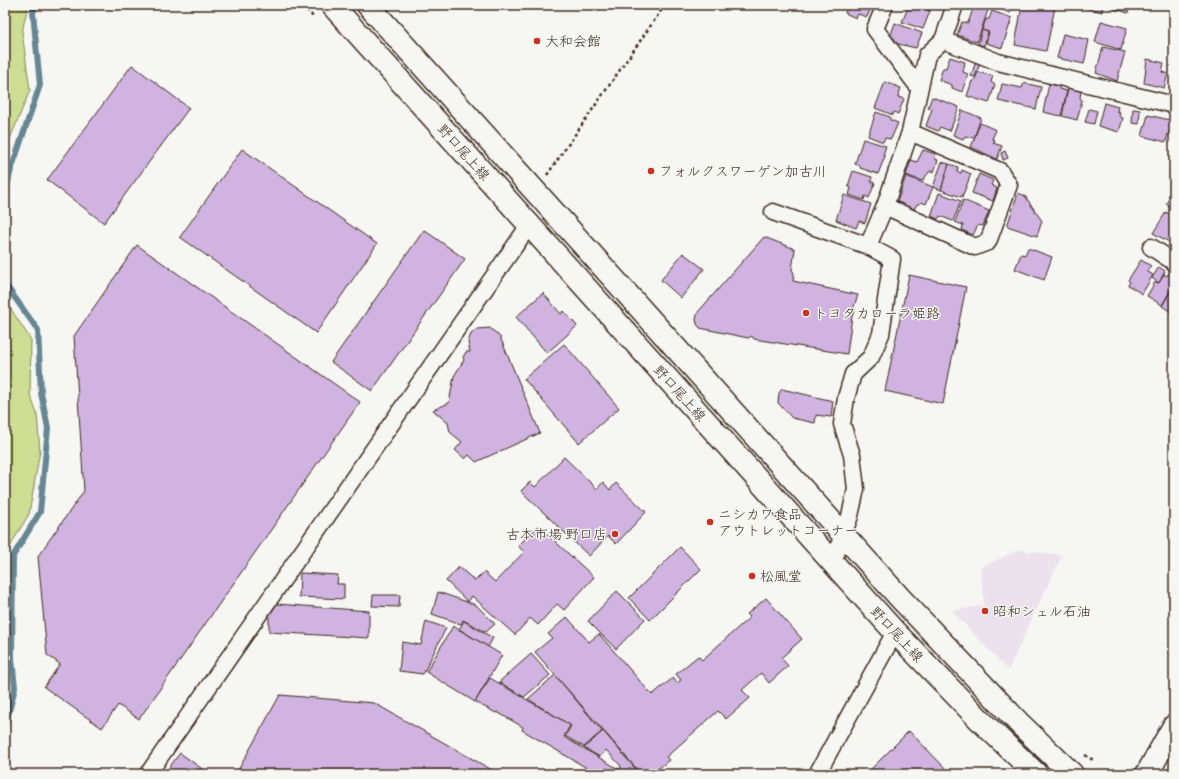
<svg xmlns="http://www.w3.org/2000/svg" width="1179" height="779" viewBox="0 0 1179 779" font-family="Pangolin,'Klee One',sans-serif">
	<style>
		.built { fill: #ebe2ed }
		.green { fill: #cdde92; stroke: #848458 }
		.lines { fill: none; stroke-linecap: round; stroke-linejoin: round }
		.stream { stroke: #668694; stroke-width: 6 }
		.building { fill: #d0b3e0; stroke: #3b2a1e }
		.street-casing { stroke: #3b2a1e; stroke-width: 19 }
		.secondary-casing { stroke: #3b2a1e; stroke-width: 25 }
		.path { stroke: #3b2a1e; stroke-width: 2.5; stroke-dasharray: 3 3; stroke-linecap: butt }
		.street { stroke: #f6f6f2; stroke-width: 16 }
		.secondary { stroke: #f6f6f2; stroke-width: 22 }
		.poi-dot { fill: #c8321e; stroke: #f6f6f2; stroke-width: 1.5 }
		.labels { text-anchor: middle; stroke-width: 3; stroke-linejoin: round; paint-order: stroke }
		.poi-label { font-size: 14px; fill: #3b2a1e; stroke: #f6f6f2; text-anchor: start }
		.street-label { font-size: 14px; fill: #3b2a1e; stroke: #f6f6f2 }
	</style>
	<rect width="100%" height="100%" fill="#f6f6f2"/>
	<filter id="ink" filterUnits="userSpaceOnUse"><feTurbulence type="fractalNoise" baseFrequency=".025" numOctaves="2"/><feDisplacementMap in="SourceGraphic" scale="8" xChannelSelector="R" yChannelSelector="G"/><feConvolveMatrix kernelMatrix="1 2 1 2 8 2 1 2 1" color-interpolation-filters="sRGB"/></filter>
	<g filter="url(#ink)">
		<polygon class="built" points="1019,550 1062,555 1008,670 952,611 984,605 981,567"/>
		<g class="green">
			<polygon points="5,5 28,5 22,32 30,90 5,151"/>
			<polygon points="5,300 31,340 30,394 37,414 40,451 29,514 13,541 5,559"/>
		</g>
		<g class="lines">
			<g class="stream">
				<polyline points="5,198 10,173 40,85 33,13 35,5"/>
				<polyline points="5,284 38,330 41,393 48,428 40,512 13,556 12,659 15,688 5,727"/>
			</g>
		</g>
		<g class="building">
			<polygon points="848,5 872,5 867,17 858,14 856,18 845,13"/>
			<polygon points="909,5 915,5 930,11 923,29 902,22"/>
			<polygon points="916,5 932,5 930,11"/>
			<polygon points="989,5 1013,5 1010,13"/>
			<polygon points="1022,5 1055,7 1046,51 1015,45"/>
			<polygon points="1083,5 1103,5 1102,12 1083,7"/>
			<polygon points="1108,5 1130,5 1128,13 1108,7"/>
			<polygon points="974,6 988,10 977,42 957,35 962,22 968,23"/>
			<polygon points="992,11 1012,18 1002,48 986,43 989,32 982,30 986,19 989,19"/>
			<polygon points="1101,21 1127,28 1121,50 1095,42"/>
			<polygon points="895,23 922,33 916,48 894,43 895,39 890,37"/>
			<polygon points="982,30 988,32 984,46 978,44"/>
			<polygon points="1063,34 1089,40 1084,64 1057,58"/>
			<polygon points="1103,47 1125,52 1117,81 1096,73"/>
			<polygon points="950,57 965,62 963,72 968,74 962,92 952,88 952,85 939,80 943,68 946,68"/>
			<polygon points="1147,59 1164,63 1162,72 1168,74 1164,88 1144,83"/>
			<polygon points="976,61 980,63 975,77 971,76"/>
			<polygon points="132,65 189,108 104,223 47,180"/>
			<polygon points="978,72 993,76 991,82 995,85 989,103 967,96 972,81 974,81"/>
			<polygon points="885,82 901,88 898,97 904,99 898,114 894,112 893,115 875,108"/>
			<polygon points="1024,83 1041,87 1036,109 998,101 1002,84 1022,88"/>
			<polygon points="1049,84 1059,86 1059,89 1067,91 1061,116 1043,112"/>
			<polygon points="1068,88 1081,91 1080,98 1082,100 1077,120 1062,116"/>
			<polygon points="932,97 959,107 950,131 940,127 938,131 926,126 932,109 928,107"/>
			<polygon points="1104,103 1118,107 1117,111 1120,112 1119,116 1123,118 1119,132 1098,126"/>
			<polygon points="1089,109 1097,111 1094,124 1085,122"/>
			<polygon points="1133,109 1140,110 1139,124 1132,123"/>
			<polygon points="962,110 981,118 974,138 965,136 963,139 953,135"/>
			<polygon points="876,112 890,117 890,120 898,123 891,139 885,138 883,142 868,136"/>
			<polygon points="1148,115 1174,121 1173,135 1168,134 1166,142 1142,136"/>
			<polygon points="980,123 996,130 992,139 995,140 993,143 1002,146 997,159 971,147"/>
			<polygon points="863,139 886,146 883,155 885,156 878,174 860,168 861,166 855,164"/>
			<polygon points="242,149 377,244 316,333 180,237"/>
			<polygon points="923,150 936,154 935,159 938,160 934,172 930,171 922,181 906,175 911,160 917,162"/>
			<polygon points="1005,151 1008,158 1003,160 1001,153"/>
			<polygon points="942,162 949,164 941,190 933,187"/>
			<polygon points="949,164 958,167 957,172 961,173 962,170 971,174 962,197 941,190"/>
			<polygon points="853,171 872,177 871,181 875,183 869,198 865,196 864,200 849,195 851,188 848,186"/>
			<polygon points="979,174 993,180 991,185 997,188 993,201 972,193"/>
			<polygon points="906,176 933,187 926,204 921,202 920,204 917,204 914,209 897,202"/>
			<polygon points="1174,190 1174,209 1166,204"/>
			<polygon points="939,193 961,201 953,221 940,216 938,219 931,216"/>
			<polygon points="1018,193 1025,196 1042,221 1037,236 1007,226"/>
			<polygon points="844,195 871,204 865,223 859,221 856,228 836,220"/>
			<polygon points="963,200 989,211 983,226 978,225 973,235 962,230 963,225 955,222"/>
			<polygon points="1166,212 1174,217 1174,239 1171,243 1153,233"/>
			<polygon points="424,230 465,259 372,391 331,362"/>
			<polygon points="764,237 795,249 792,270 794,273 793,281 858,295 853,309 855,312 852,316 847,354 754,339 752,336 748,338 700,328 697,324 696,319 698,312"/>
			<polygon points="137,245 360,402 139,719 118,705 102,728 44,687 60,664 47,655 38,556 84,491 74,336"/>
			<polygon points="1028,248 1052,257 1044,280 1015,269 1021,254 1025,255"/>
			<polygon points="683,253 704,269 681,298 661,280"/>
			<polygon points="1141,260 1151,266 1148,272 1153,275 1142,294 1128,285 1130,282 1128,280"/>
			<polygon points="1159,267 1165,271 1159,283 1152,278"/>
			<polygon points="1169,273 1174,276 1174,284 1162,305 1147,296 1155,282 1159,283 1164,274 1167,276"/>
			<polygon points="909,275 966,287 943,404 885,391"/>
			<polygon points="1172,289 1174,291 1174,314 1162,306"/>
			<polygon points="543,293 561,314 564,311 577,326 547,353 516,317"/>
			<polygon points="490,328 500,337 540,433 476,462 469,455 465,459 455,450 462,442 450,432 448,423 433,410 449,403 454,376 464,360 463,357 466,352 470,352 468,342 471,334 477,329"/>
			<polygon points="564,344 619,408 579,443 524,379"/>
			<polygon points="782,389 833,401 831,417 816,415 815,423 792,418 778,403 779,393"/>
			<polygon points="564,457 597,489 603,482 610,490 616,483 646,512 616,544 608,536 589,556 521,491 530,482 535,487"/>
			<polygon points="538,526 594,577 564,610 557,604 538,625 530,618 515,635 472,596 468,602 446,581 459,567 475,581 484,572 495,582 524,552 518,546"/>
			<polygon points="680,547 701,569 650,620 629,598"/>
			<polygon points="300,573 338,575 337,584 344,584 344,599 299,597"/>
			<polygon points="617,591 645,619 616,649 588,621"/>
			<polygon points="438,592 476,605 495,624 486,632 463,620 461,624 432,614"/>
			<polygon points="373,595 400,595 399,607 372,606"/>
			<polygon points="766,598 802,639 781,658 788,666 769,683 761,673 742,690 750,698 726,719 718,711 666,757 669,760 652,774 641,774 535,652 552,638 548,634 567,617 589,642 599,634 652,695 673,678 677,683 681,680 676,674 698,656 702,660 750,617 747,614"/>
			<polygon points="277,604 369,611 369,638 269,632 269,615"/>
			<polygon points="426,621 446,628 423,674 399,671 402,642 421,645"/>
			<polygon points="464,621 493,638 488,647 459,629"/>
			<polygon points="453,626 502,655 475,702 426,672"/>
			<polygon points="531,654 550,675 524,697 499,682"/>
			<polygon points="555,675 602,731 584,747 565,736 571,726 528,699"/>
			<polygon points="490,678 570,725 564,737 627,774 597,774 522,730 523,727 497,712 496,713 475,702"/>
			<polygon points="280,695 374,703 499,774 236,774"/>
			<polygon points="603,731 639,773 638,774 629,774 620,769 621,766 606,750 600,757 584,748"/>
			<polygon points="909,731 951,774 866,774"/>
			<polygon points="180,753 205,771 203,774 164,774"/>
		</g>
		<g class="lines">
			<defs>
				<g id="street">
					<polyline points="885,5 875,29 919,88"/>
					<polyline points="943,40 998,62 1174,105"/>
					<polyline points="885,206 975,247 988,242 1009,185 1000,171 910,132"/>
					<polyline points="773,212 868,246"/>
					<polyline points="1151,247 1174,262"/>
					<polyline points="832,564 850,516 856,489 852,455 842,424 846,398 853,374 871,357 881,334 892,259 868,246 885,206 910,132 927,55 943,40 955,5"/>
					<polyline points="148,774 530,224"/>
					<polyline points="817,774 895,632"/>
				</g>
				<g id="secondary">
					<polyline points="332,5 895,632 980,720 1036,774"/>
					<polyline points="368,5 901,599 1020,724 1072,774"/>
					<polyline points="1147,774 1174,726"/>
				</g>
			</defs>
			<use href="#street" class="street-casing"/>
			<use href="#secondary" class="secondary-casing"/>
			<g class="path">
				<polyline points="303,5 314,18"/>
				<polyline points="547,175 665,5"/>
				<polyline points="1085,755 1093,760"/>
			</g>
			<use href="#street" class="street"/>
			<use href="#secondary" class="secondary"/>
		</g>
	</g>
	<g class="poi-dot">
		<circle cx="537" cy="41" r="4"/>
		<circle cx="651" cy="171" r="4"/>
		<circle cx="806" cy="313" r="4"/>
		<circle cx="710" cy="522" r="4"/>
		<circle cx="615" cy="534" r="4"/>
		<circle cx="752" cy="576" r="4"/>
		<circle cx="985" cy="611" r="4"/>
	</g>
	<g class="labels">
		<g class="poi-label">
			<text x="545" y="46">大和会館</text>
			<text x="659" y="176">フォルクスワーゲン加古川</text>
			<text x="814" y="318">トヨタカローラ姫路</text>
			<text x="718" y="519">ニシカワ食品<tspan x="718" dy="16">アウトレットコーナー</tspan></text>
			<text x="607" y="539" text-anchor="end">古本市場 野口店</text>
			<text x="760" y="581">松風堂</text>
			<text x="993" y="616">昭和シェル石油</text>
		</g>
		<g class="street-label">
			<text transform="translate(464 152) rotate(48)" y="5">野口尾上線</text>
			<text transform="translate(680 393) rotate(48)" y="5">野口尾上線</text>
			<text transform="translate(897 634) rotate(47)" y="5">野口尾上線</text>
		</g>
	</g>
	<rect width="1179" height="779" fill="none" stroke="#f6f6f2" stroke-width="20"/>
	<rect x="10" y="10" width="1159" height="759" fill="none" stroke="#3b2a1e" stroke-width="1.5" filter="url(#ink)"/>
</svg>
